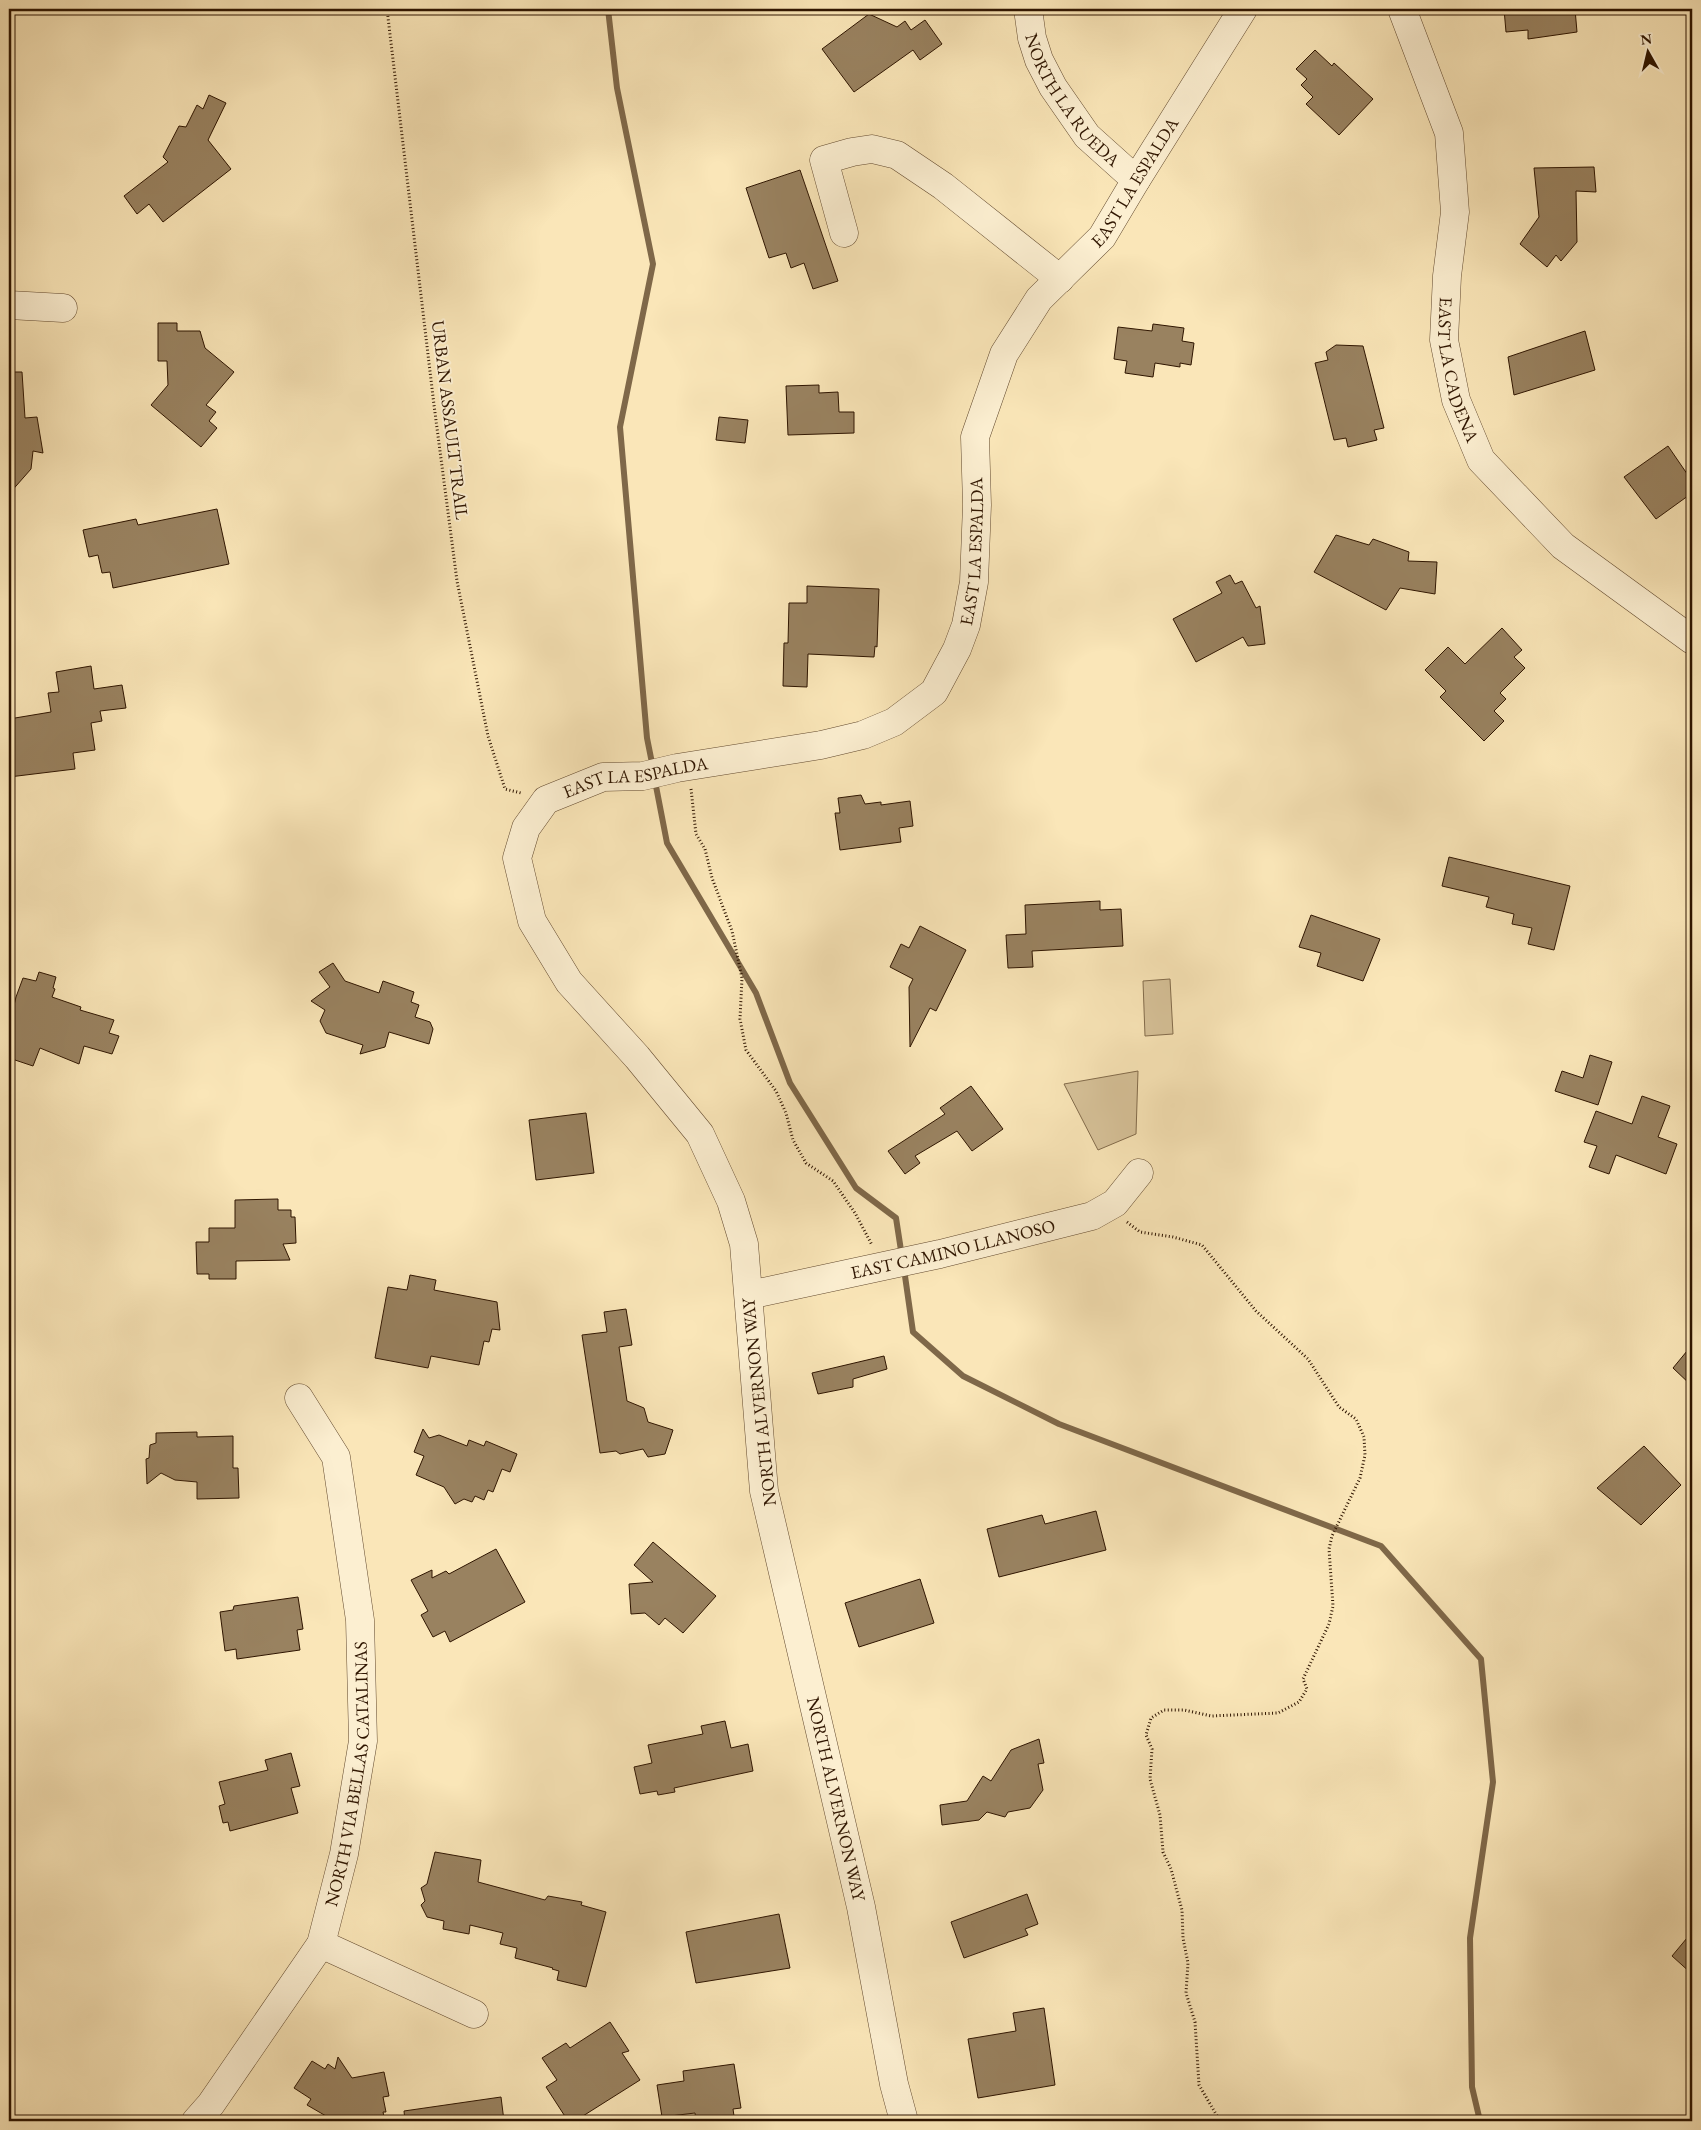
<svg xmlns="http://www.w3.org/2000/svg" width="1701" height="2130" viewBox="0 0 1701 2130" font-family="'EB Garamond',serif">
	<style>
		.green { fill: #d7c299; stroke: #836c4c }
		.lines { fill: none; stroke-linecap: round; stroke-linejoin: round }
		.stream { stroke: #7f6849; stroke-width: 6 }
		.building { fill: #998260; stroke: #2f1500 }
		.minor-casing { stroke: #62492e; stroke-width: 29 }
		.path { stroke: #2f1500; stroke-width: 3; stroke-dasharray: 1 2.5; stroke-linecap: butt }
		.minor { stroke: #fcefd1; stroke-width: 28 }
		.labels { text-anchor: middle; stroke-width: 4; stroke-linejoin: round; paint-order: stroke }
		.street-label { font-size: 18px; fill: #2f1500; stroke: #fcefd1 }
	</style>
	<rect width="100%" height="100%" fill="#fae6b8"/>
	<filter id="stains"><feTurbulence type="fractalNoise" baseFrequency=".004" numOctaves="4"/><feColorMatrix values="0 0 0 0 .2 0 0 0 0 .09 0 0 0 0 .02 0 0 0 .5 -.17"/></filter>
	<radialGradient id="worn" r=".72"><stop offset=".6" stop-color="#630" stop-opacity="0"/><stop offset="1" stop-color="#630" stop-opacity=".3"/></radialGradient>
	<g class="green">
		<polygon points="1170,979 1173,1034 1145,1036 1143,981"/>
		<polygon points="1138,1071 1136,1134 1098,1150 1064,1084"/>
	</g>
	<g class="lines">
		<g class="stream">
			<polyline points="608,9 617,88 653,264 620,427 647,738 653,768"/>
			<polyline points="655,781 667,843 756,993 790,1083 856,1188 896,1218 902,1257"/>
			<polyline points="904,1269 913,1332 963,1376 1059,1424 1381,1546 1481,1659 1493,1782 1470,1938 1472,2087 1480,2121"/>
		</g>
	</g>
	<g class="building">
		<polygon points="1504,9 1575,9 1577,32 1528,39 1528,30 1506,32"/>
		<polygon points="869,14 897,27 905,21 911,30 925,20 942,44 920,60 913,50 854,92 822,49"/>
		<polygon points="1315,50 1332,66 1334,63 1373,99 1339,135 1306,104 1313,97 1301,85 1307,79 1296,69"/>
		<polygon points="209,95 226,103 208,140 231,169 163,222 149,204 137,214 124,196 168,162 163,157 179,126 186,127 197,105 203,109"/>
		<polygon points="1594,167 1596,192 1576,191 1577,242 1561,261 1556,255 1547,267 1520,244 1539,217 1534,168"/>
		<polygon points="800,170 838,281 813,289 804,263 791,268 786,253 769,258 746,188"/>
		<polygon points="158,323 177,323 177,331 200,331 205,348 234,372 206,405 216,412 209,421 217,428 201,447 151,405 168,385 167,361 158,361"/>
		<polygon points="1153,324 1184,328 1182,341 1194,343 1191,365 1180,363 1180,367 1155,363 1153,377 1125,373 1127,361 1114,359 1118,327 1152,331"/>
		<polygon points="1585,331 1595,370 1514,395 1508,357"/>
		<polygon points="1336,345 1363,346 1384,428 1374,430 1377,440 1348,447 1346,438 1334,440 1315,363 1328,360 1326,352"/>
		<polygon points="9,372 22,372 25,418 37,417 43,453 33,451 31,469 9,494"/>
		<polygon points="819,385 819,393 838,392 839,412 854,412 854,433 788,435 786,386"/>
		<polygon points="719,417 748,420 745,443 716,440"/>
		<polygon points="1668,446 1692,481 1692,493 1656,519 1624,477"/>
		<polygon points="217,509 229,564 113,588 110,572 102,573 98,555 89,557 83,530 136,519 138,525"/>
		<polygon points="1336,535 1369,545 1373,539 1409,552 1408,561 1437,562 1435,594 1400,588 1386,610 1314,572"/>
		<polygon points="1230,575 1235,584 1242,581 1256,608 1260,606 1265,644 1248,646 1243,637 1196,662 1173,619 1222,593 1216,582"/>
		<polygon points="807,586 879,589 877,647 875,646 874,657 808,654 807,687 783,686 784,643 788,643 789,603 807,603"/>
		<polygon points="1502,628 1522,650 1514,657 1525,668 1500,693 1506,699 1494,711 1504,721 1484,741 1440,697 1446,691 1425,670 1448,647 1465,664"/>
		<polygon points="91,666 94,689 122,685 126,708 100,711 102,721 91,723 95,750 73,753 75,769 9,777 9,719 51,712 48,693 59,692 56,672"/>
		<polygon points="861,795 865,804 881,802 881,805 910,801 913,826 899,828 901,842 840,850 835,813 840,813 838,798"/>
		<polygon points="1449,857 1570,886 1554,950 1528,944 1532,928 1512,924 1514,914 1486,907 1489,897 1442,886"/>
		<polygon points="1100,901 1100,910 1121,909 1123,946 1032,951 1033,967 1008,968 1006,935 1026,934 1025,905"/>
		<polygon points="1311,915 1380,939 1363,981 1317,966 1321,953 1299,947"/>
		<polygon points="920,926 966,950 936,1011 930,1008 910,1047 909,987 913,979 890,967 901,944 909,948"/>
		<polygon points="333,963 345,981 379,993 383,981 414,992 411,1002 419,1005 415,1017 430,1022 433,1029 429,1044 389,1032 385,1047 360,1054 363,1045 326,1033 320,1021 325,1010 311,1001 330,987 319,972"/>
		<polygon points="39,972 56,977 53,988 55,989 52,997 81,1007 80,1010 114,1020 109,1033 119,1036 112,1054 84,1046 79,1064 40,1048 33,1066 9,1058 9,1026 16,997 23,978 36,981"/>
		<polygon points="1590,1055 1612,1062 1598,1105 1555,1091 1562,1071 1583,1078"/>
		<polygon points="971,1086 1003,1129 972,1151 957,1131 915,1156 920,1163 905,1174 888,1151 945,1114 940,1108"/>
		<polygon points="1642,1096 1670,1106 1658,1137 1677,1144 1666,1174 1616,1155 1609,1174 1589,1167 1597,1146 1584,1142 1596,1111 1632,1124"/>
		<polygon points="586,1113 594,1173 536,1180 529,1120"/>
		<polygon points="278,1199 278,1210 291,1210 291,1217 295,1217 296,1243 283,1244 290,1260 236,1261 236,1279 209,1279 209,1274 197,1274 196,1242 209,1242 209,1228 235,1228 235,1200"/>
		<polygon points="410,1275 436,1280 434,1290 497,1302 500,1330 492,1329 489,1342 484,1341 479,1365 431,1356 428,1368 375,1358 388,1287 407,1290"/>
		<polygon points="626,1309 632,1345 619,1347 627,1401 644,1408 648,1422 673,1430 665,1454 648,1457 643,1449 620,1454 616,1451 600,1453 582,1335 607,1332 604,1312"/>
		<polygon points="1692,1345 1692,1386 1673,1368"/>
		<polygon points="884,1356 887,1369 853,1379 853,1387 818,1394 812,1373"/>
		<polygon points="423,1429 429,1438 439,1435 467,1446 469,1440 484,1446 486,1441 517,1454 510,1472 502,1469 493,1492 488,1490 484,1500 475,1496 472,1502 464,1499 455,1504 444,1487 416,1475 424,1456 414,1452"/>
		<polygon points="197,1432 197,1437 233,1436 233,1468 238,1468 239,1498 197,1499 197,1482 175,1480 161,1473 147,1484 146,1459 149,1458 150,1445 156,1443 156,1433"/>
		<polygon points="1644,1446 1681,1485 1641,1525 1597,1488"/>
		<polygon points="1096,1511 1106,1550 999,1577 987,1529 1042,1515 1045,1524"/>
		<polygon points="653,1542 716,1596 683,1633 665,1618 659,1625 645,1613 631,1614 629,1584 653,1582 634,1565"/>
		<polygon points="496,1549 525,1602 450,1642 445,1631 433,1637 421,1615 428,1611 411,1580 432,1570 432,1578 446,1571 449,1574"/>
		<polygon points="920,1579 934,1623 859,1647 845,1603"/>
		<polygon points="298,1597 303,1629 297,1630 300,1650 237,1659 236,1649 225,1651 220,1612 233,1610 234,1606"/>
		<polygon points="725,1721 731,1748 748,1744 753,1771 674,1788 675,1792 658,1795 657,1791 640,1794 634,1767 652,1763 648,1745 703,1734 701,1726"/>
		<polygon points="1039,1739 1044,1763 1038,1764 1043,1790 1030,1808 1008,1812 1005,1817 987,1812 979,1820 942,1825 940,1805 967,1801 983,1776 991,1781 1011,1750"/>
		<polygon points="291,1753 300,1786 291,1788 298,1813 230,1831 228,1822 223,1823 219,1806 225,1804 219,1782 268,1770 265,1760"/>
		<polygon points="435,1852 481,1860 478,1882 545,1900 548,1896 582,1902 581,1905 606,1912 586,1987 557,1980 559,1971 552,1969 553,1968 515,1958 517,1948 500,1944 503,1933 470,1925 469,1934 443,1929 444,1921 427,1917 421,1905 425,1901 421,1888 427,1884"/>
		<polygon points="1027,1894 1038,1924 1025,1929 1028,1935 964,1958 951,1922"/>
		<polygon points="779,1914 790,1968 696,1983 686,1932"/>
		<polygon points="1692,1932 1692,1974 1672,1956"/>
		<polygon points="1044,2008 1055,2085 978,2098 968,2039 1016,2031 1013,2013"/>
		<polygon points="610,2022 629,2051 622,2053 640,2080 575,2121 568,2121 546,2087 557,2080 542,2058 566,2043 570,2048"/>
		<polygon points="338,2057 352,2078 384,2072 389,2096 383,2097 386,2112 383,2112 385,2121 327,2121 326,2116 307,2105 311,2099 294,2088 312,2061 325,2069 328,2064 335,2069"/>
		<polygon points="734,2064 741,2108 733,2109 734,2116 696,2121 695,2113 662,2117 657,2085 684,2081 683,2071"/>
		<polygon points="501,2097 504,2121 405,2121 404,2111"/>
	</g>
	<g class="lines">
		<defs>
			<g id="minor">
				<path id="s1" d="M1028 9 1032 38 1039 60 1053 87 1087 136 1136 180"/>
				<path id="s2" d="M1402 9 1449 133 1455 212 1447 276 1444 340 1456 400 1481 460 1563 546 1692 640"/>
				<polyline points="844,233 824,160 852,152 872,149 897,155 943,186 1060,279"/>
				<polyline points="9,305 63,308"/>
				<path id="s3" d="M749 1295 940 1254 1092 1216 1115 1203 1139 1173"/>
				<polyline points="321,1944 474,2014"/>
				<path id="s4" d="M196 2121 211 2104 321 1944 344 1854 363 1741 360 1620 336 1457 299 1398"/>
				<path id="s5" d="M904 2121 894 2084 861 1907 764 1491 744 1244 731 1201 700 1134 637 1057 569 982 532 921 517 858 526 828 546 800 603 777 643 776 677 768 821 745 863 735 894 722 934 692 957 649 966 625 974 582 977 505 975 437 1004 354 1039 299 1102 237 1136 180 1243 9"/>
			</g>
		</defs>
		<use href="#minor" class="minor-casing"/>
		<g class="path">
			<polyline points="387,9 434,405 457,581 488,736 505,789 521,793"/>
			<polyline points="691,789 696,834 705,849 712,878 732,931 742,978 740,1019 746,1050 776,1091 786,1113 793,1140 806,1163 833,1181 855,1213 872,1245"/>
			<polyline points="1127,1222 1140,1232 1173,1237 1202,1245 1256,1311 1308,1359 1339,1407 1356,1419 1364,1437 1365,1455 1360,1478 1332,1536 1329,1549 1333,1606 1329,1624 1303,1679 1307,1689 1299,1702 1278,1713 1211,1716 1184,1710 1164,1710 1151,1718 1146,1735 1152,1749 1150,1779 1160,1815 1163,1852 1171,1869 1182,1910 1183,1938 1188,1963 1186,1993 1195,2022 1199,2085 1220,2121"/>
		</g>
		<use href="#minor" class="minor"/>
	</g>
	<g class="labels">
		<g class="street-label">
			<text dy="6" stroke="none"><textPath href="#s1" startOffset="104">NORTH LA RUEDA</textPath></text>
			<text dy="6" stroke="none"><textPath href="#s5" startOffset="2392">EAST LA ESPALDA</textPath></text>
			<text dy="6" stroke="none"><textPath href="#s2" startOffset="372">EAST LA CADENA</textPath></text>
			<text transform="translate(450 420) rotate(83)" y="6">URBAN ASSAULT TRAIL</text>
			<text dy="6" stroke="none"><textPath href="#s5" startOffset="1972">EAST LA ESPALDA</textPath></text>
			<text dy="6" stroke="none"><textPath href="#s5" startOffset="1508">EAST LA ESPALDA</textPath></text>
			<text dy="6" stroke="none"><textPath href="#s3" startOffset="209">EAST CAMINO LLANOSO</textPath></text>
			<text transform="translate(759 1402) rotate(-96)" y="6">NORTH ALVERNON WAY</text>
			<text dy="6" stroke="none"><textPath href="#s4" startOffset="390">NORTH VIA BELLAS CATALINAS</textPath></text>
			<text transform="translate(836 1799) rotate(77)" y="6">NORTH ALVERNON WAY</text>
		</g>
	</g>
	<rect width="1701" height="2130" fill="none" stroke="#fae6b8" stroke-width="30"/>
	<rect x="10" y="10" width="1681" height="2110" fill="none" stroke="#2f1500" stroke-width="2.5"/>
	<rect x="15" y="15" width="1671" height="2100" fill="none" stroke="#2f1500"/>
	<g transform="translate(1648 52) rotate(352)" stroke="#fcefd1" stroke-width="4" paint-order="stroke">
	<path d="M0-4L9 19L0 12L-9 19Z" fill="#2f1500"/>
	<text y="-8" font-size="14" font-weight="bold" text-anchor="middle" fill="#2f1500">N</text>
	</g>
	<rect width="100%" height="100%" filter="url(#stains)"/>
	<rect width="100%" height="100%" fill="url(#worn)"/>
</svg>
